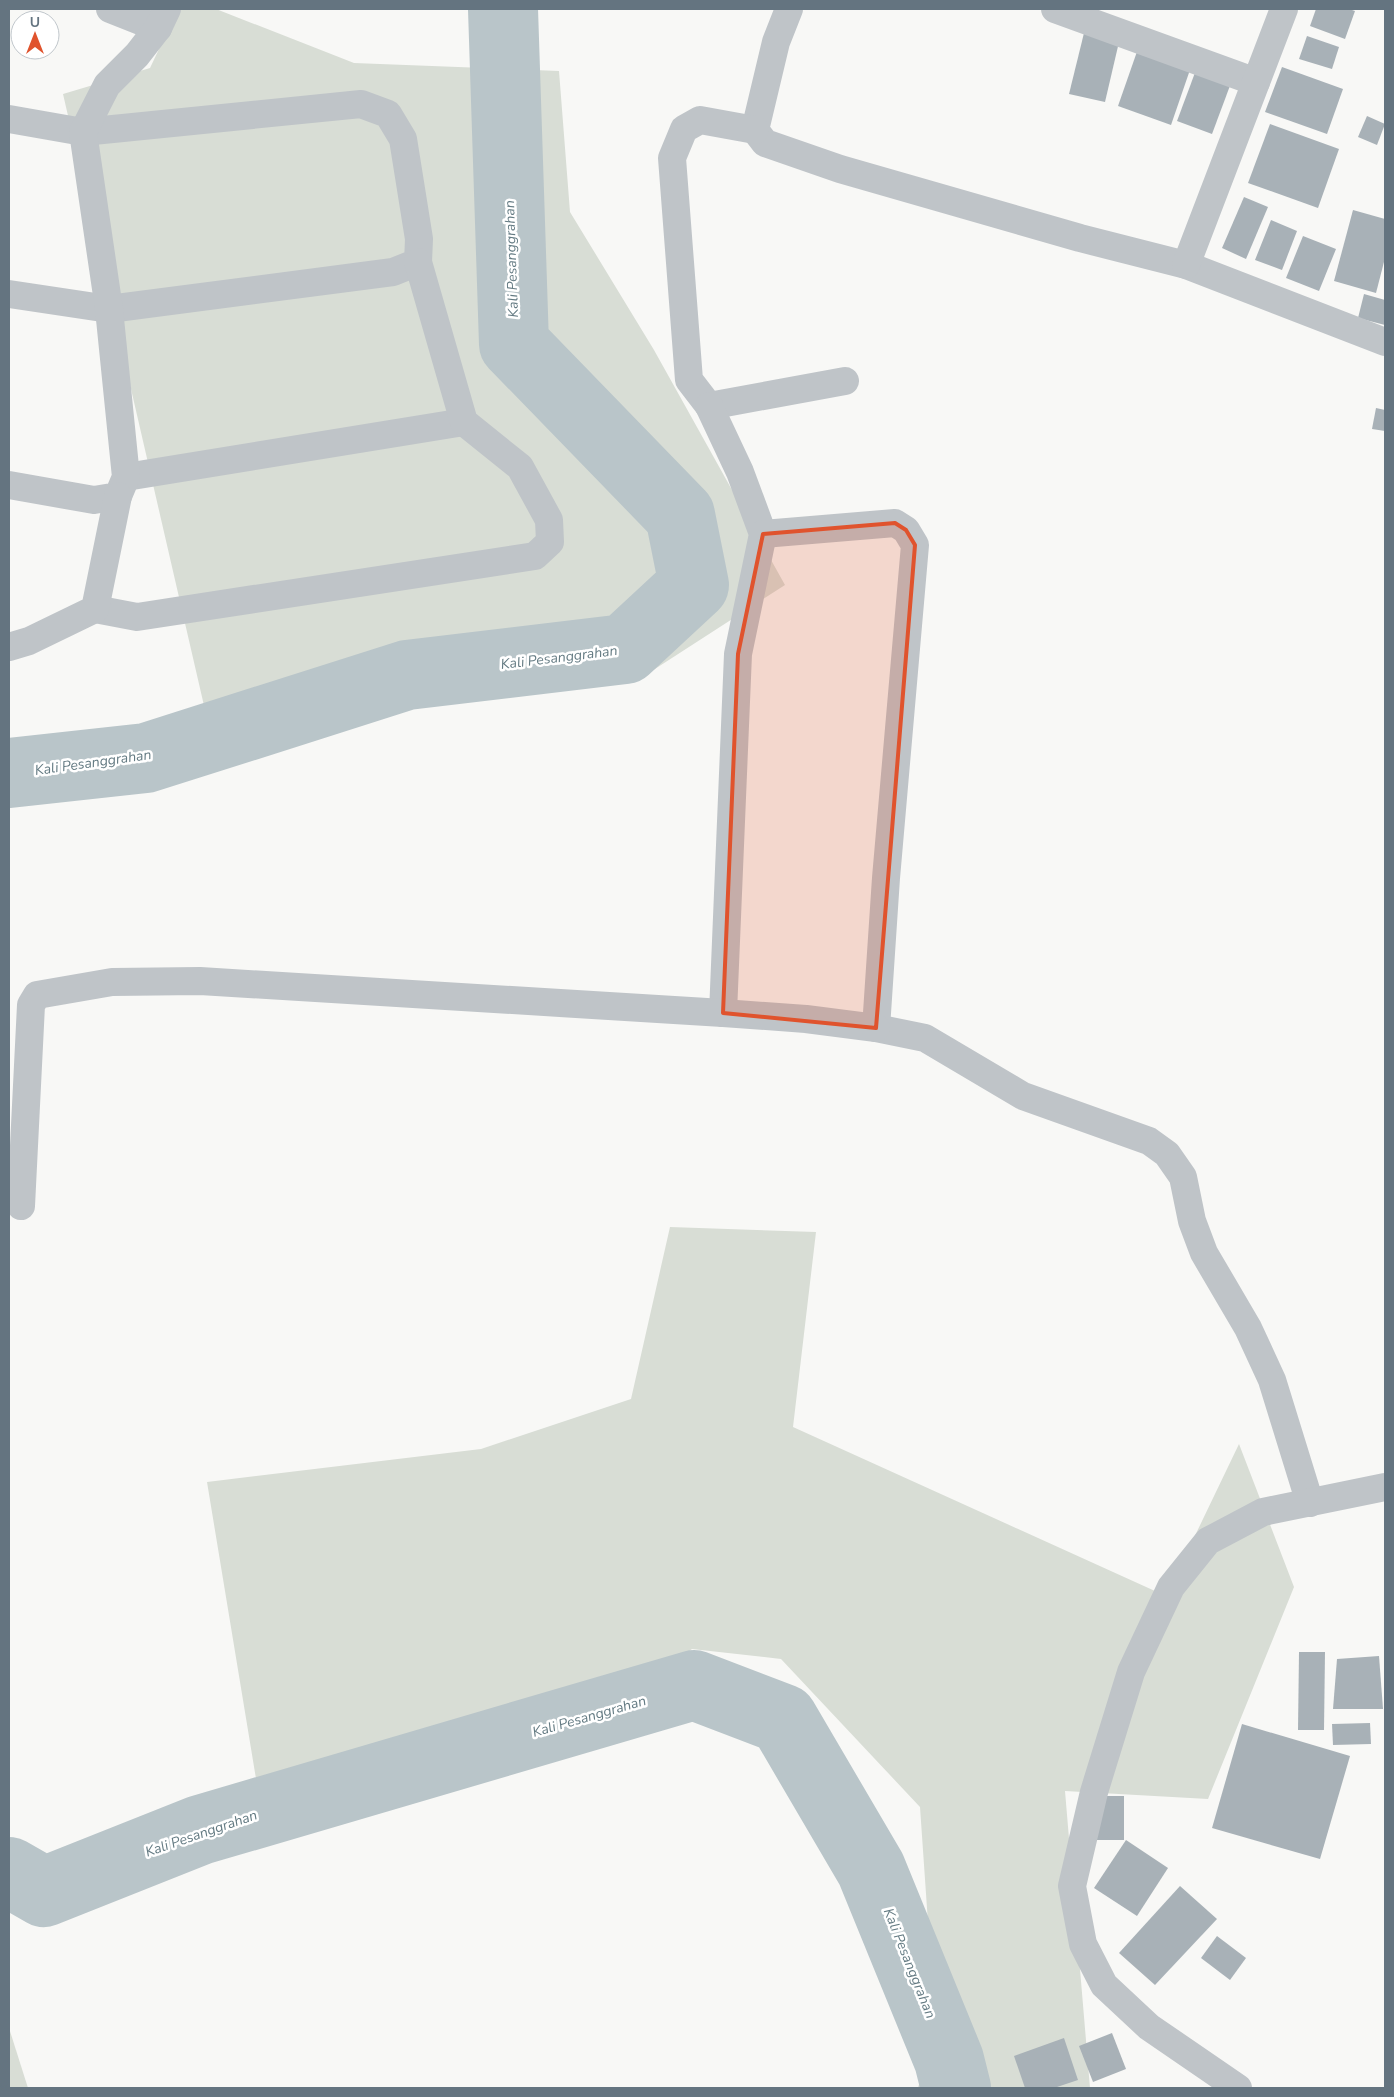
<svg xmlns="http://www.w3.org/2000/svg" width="1394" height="2097" viewBox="0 0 1394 2097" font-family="'Nunito Sans',sans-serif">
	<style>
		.green { fill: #d8ddd5 }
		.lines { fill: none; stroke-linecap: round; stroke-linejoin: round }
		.river { stroke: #b9c5c9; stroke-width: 70 }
		.building { fill: #a8b1b7 }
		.minor { stroke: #bfc4c8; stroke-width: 28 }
		.marked { fill: #e0532d; fill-opacity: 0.2; stroke: #e0532d; stroke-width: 4; stroke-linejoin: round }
		.labels { text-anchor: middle; stroke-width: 5; stroke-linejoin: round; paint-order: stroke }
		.water-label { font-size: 14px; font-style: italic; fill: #637a82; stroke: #fff }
	</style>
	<rect width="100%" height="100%" fill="#f8f8f6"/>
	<g class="green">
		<polygon points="178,9 216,9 354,63 559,71 570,212 654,350 785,585 641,678 211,736 63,94 150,68"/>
		<polygon points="670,1227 816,1232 793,1427 1166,1596 1239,1444 1294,1587 1208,1799 1065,1791 1090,2088 918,2088 935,2024 920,1807 781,1659 692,1649 590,1721 261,1809 207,1482 481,1449 631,1399"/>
		<polygon points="9,2028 28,2088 9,2088"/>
	</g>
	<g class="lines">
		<g class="river">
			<polyline points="9,773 146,758 407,675 625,649 694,585 680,515 514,344 503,9"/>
			<polyline points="9,1872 44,1892 200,1830 694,1685 783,1719 871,1869 949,2060 956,2088"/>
		</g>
	</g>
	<g class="building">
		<polygon points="1316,9 1349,9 1355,11 1345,39 1310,26"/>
		<polygon points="1084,33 1119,42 1105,102 1069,94"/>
		<polygon points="1307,36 1339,47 1332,69 1299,59"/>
		<polygon points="1140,43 1193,61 1171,125 1118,106"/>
		<polygon points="1282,67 1343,89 1327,134 1265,112"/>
		<polygon points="1196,70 1231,83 1212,134 1177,121"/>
		<polygon points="1367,116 1385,124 1377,145 1358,137"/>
		<polygon points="1270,124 1339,149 1318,208 1248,183"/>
		<polygon points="1244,197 1268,207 1246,259 1222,248"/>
		<polygon points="1353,210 1385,219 1385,258 1376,293 1334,281"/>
		<polygon points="1271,220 1297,231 1282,270 1255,260"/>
		<polygon points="1303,236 1336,249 1319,291 1286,278"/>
		<polygon points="1364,294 1385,300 1385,325 1358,318"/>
		<polygon points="1376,408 1385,410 1385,431 1372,429"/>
		<polygon points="1299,1652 1325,1652 1324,1730 1298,1730"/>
		<polygon points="1379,1656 1383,1709 1333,1709 1337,1659"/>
		<polygon points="1370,1723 1371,1744 1333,1745 1332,1724"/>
		<polygon points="1242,1724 1350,1756 1320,1859 1212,1828"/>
		<rect x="1094" y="1796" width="30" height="44"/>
		<polygon points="1126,1840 1168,1868 1137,1916 1094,1888"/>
		<polygon points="1180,1886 1217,1919 1155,1985 1119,1953"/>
		<polygon points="1217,1936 1246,1958 1230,1980 1201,1958"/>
		<polygon points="1112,2033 1126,2069 1093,2082 1079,2046"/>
		<polygon points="1064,2038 1078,2080 1054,2088 1025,2088 1014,2056"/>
	</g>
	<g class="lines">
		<g class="minor">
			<polyline points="110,9 158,28"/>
			<polyline points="789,9 776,42 755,130 765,143 840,169 1080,238 1186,265 1385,342"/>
			<polyline points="1055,9 1256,82"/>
			<polyline points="9,119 83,132 361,104 388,114 403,139 419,239 418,262 393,272 109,309 9,294"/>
			<polyline points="755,130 700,120 684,129 672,158 689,380 709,406 845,381"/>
			<polyline points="1186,265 1284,9"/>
			<polyline points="709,406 740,472 763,534 738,654 723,1013"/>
			<polyline points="126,477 464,422"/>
			<polyline points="9,485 94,500 118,496 126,477 109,309 83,132 107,85 137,55 158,28 167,9"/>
			<polyline points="763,534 895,523 906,530 915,545 886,878 876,1028 925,1038 1023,1096 1149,1141 1167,1154 1183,1177 1192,1221 1204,1253 1248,1328 1272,1380 1310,1503"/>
			<polyline points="95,609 137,617 535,556 550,542 549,520 520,467 464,422 418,262"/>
			<polyline points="9,647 29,641 95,609 118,496"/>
			<polyline points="21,1206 31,1005 37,995 112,982 200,981 723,1013 806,1019 876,1028"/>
			<polyline points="1238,2088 1149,2027 1104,1985 1083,1944 1072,1886 1094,1792 1131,1672 1171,1587 1208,1541 1263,1512 1385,1487"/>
		</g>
	</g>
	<path class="marked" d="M895 523 906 530 915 545 876 1028 723 1013 738 654 763 534Z"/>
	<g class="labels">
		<g class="water-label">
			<text transform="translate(511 259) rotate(-92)" y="5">Kali Pesanggrahan</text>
			<text transform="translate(559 657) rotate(-7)" y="5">Kali Pesanggrahan</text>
			<text transform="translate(93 762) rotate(-8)" y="5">Kali Pesanggrahan</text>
			<text transform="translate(589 1716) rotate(-16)" y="5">Kali Pesanggrahan</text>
			<text transform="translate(201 1833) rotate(-19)" y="5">Kali Pesanggrahan</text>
			<text transform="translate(910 1963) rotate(68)" y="5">Kali Pesanggrahan</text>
		</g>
	</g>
	<rect width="1394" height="2097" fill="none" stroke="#647480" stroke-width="20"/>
	<g transform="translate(35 35)"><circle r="24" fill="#ffffff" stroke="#c1c7cc"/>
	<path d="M0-4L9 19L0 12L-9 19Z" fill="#e0532d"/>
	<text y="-8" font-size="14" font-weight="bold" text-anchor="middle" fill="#647480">U</text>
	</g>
</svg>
